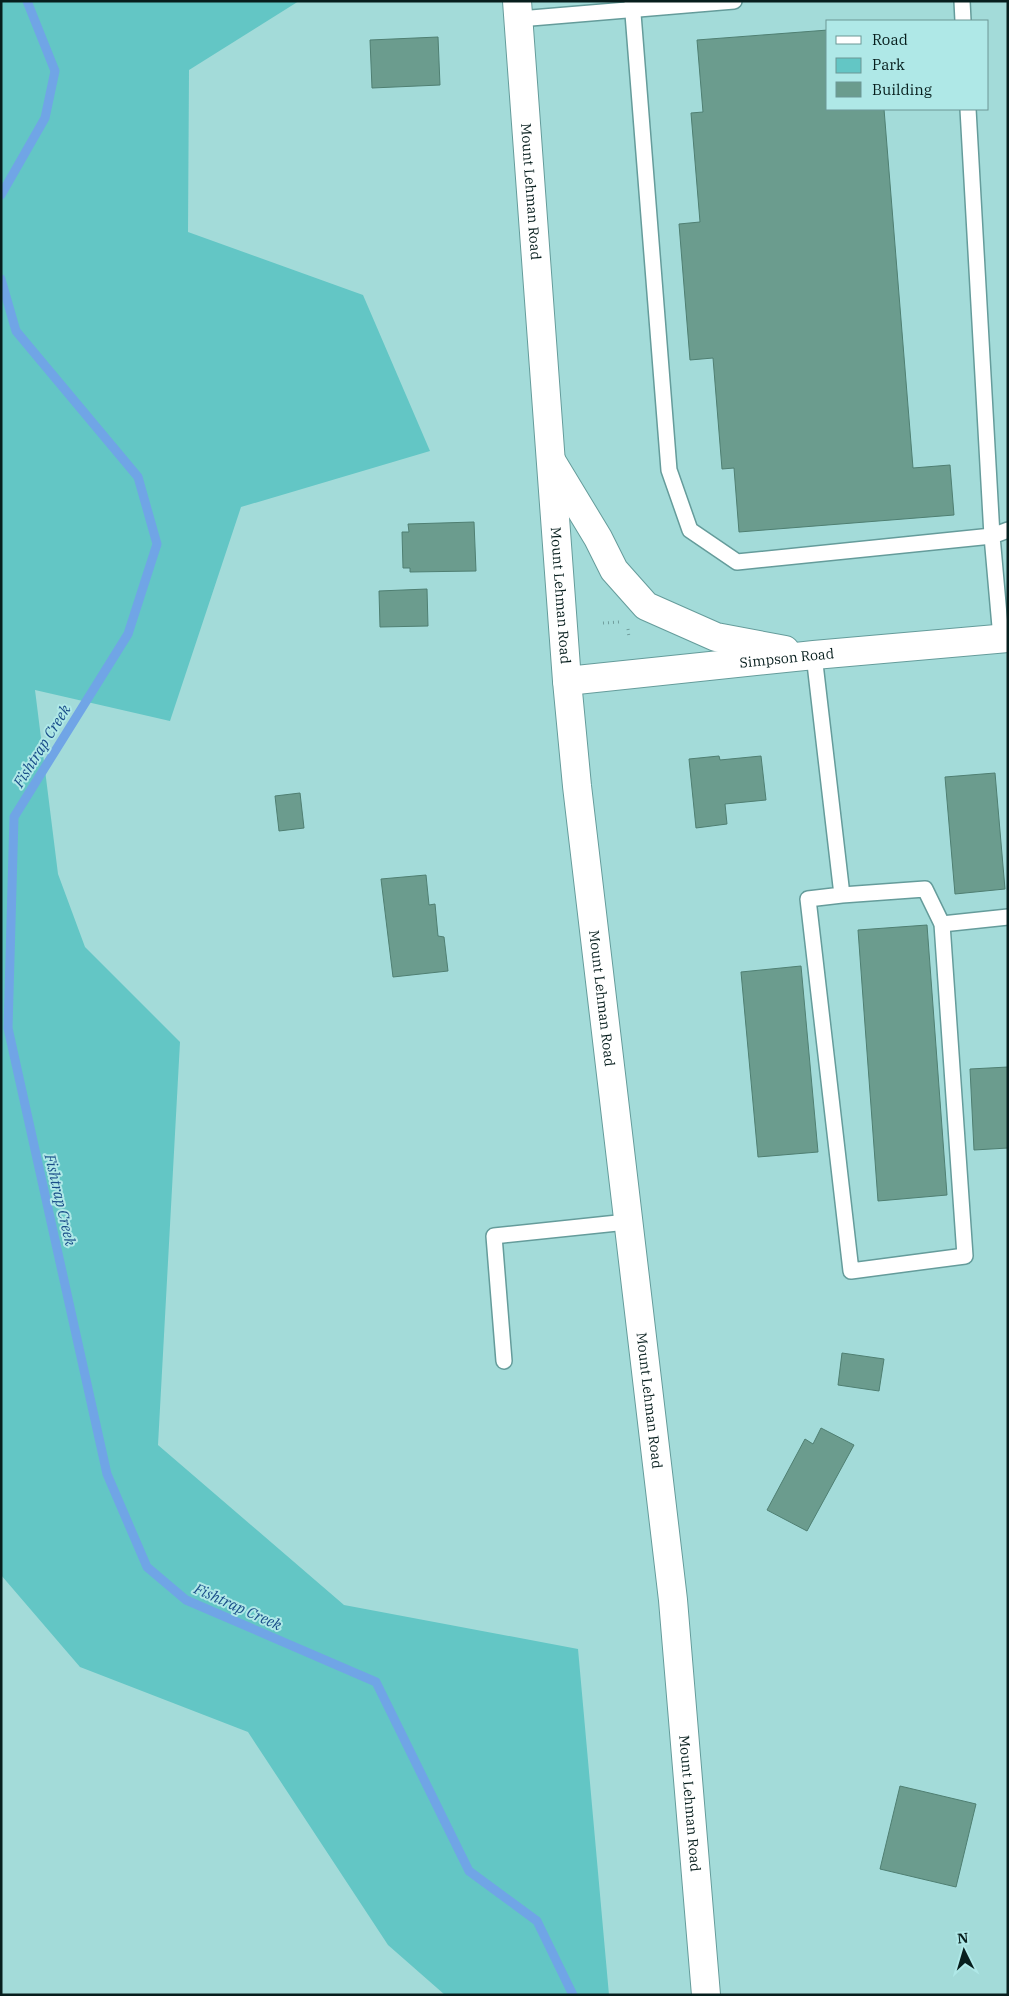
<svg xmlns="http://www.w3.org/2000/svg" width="1009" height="1996" viewBox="0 0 1009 1996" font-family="'IBM Plex Serif',serif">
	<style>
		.green { fill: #63c6c5 }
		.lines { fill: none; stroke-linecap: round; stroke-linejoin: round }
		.stream { stroke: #70a5e6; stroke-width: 9 }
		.building { fill: #6b9c8e; stroke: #4f7f72 }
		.lane-casing { stroke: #659c9b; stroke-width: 18 }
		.secondary-casing { stroke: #659c9b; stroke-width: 30 }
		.path { stroke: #729f9e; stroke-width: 3; stroke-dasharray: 1 4; stroke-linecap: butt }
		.lane { stroke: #fff; stroke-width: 15 }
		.secondary { stroke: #fff; stroke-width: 28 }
		.labels { text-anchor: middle; stroke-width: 4; stroke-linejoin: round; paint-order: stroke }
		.street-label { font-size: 14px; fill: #071e1d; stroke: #afe8e7 }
		.water-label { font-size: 15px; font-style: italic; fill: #194d89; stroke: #afe8e7 }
	</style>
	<rect width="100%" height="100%" fill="#a3dbd9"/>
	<polygon class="green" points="1,1 299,1 189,70 188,232 363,295 430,451 241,507 170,721 35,690 58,874 85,947 180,1042 158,1445 344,1605 578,1649 609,1995 445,1995 388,1945 248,1732 80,1667 1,1575"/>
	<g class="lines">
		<g class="stream">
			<polyline points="1,195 45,118 55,71 27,1"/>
			<polyline points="1,279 16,331 138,477 157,544 128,634 14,817 8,1028 107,1474 147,1567 186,1600 376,1682 469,1871 537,1921 573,1995"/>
		</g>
	</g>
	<g class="building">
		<polygon points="828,30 828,109 884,109 913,468 950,465 954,515 739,532 734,468 722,469 713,358 690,360 679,224 700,222 691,113 703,112 697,40"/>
		<polygon points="438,37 440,85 372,88 370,40"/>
		<polygon points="474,522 476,571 410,572 410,568 403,568 402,532 409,532 408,524"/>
		<polygon points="427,589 428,626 380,627 379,591"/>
		<polygon points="719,756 720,760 761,756 766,800 725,804 727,824 696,828 689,759"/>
		<polygon points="995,773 1005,889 955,894 945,777"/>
		<polygon points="300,793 304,828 279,831 275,796"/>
		<polygon points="426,875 429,905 435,904 438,936 444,937 448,971 393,977 381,879"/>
		<polygon points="927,925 947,1195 878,1201 858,930"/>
		<polygon points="801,966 818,1152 758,1157 741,972"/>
		<polygon points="1008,1067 1008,1148 974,1150 970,1069"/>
		<polygon points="842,1353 884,1359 879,1391 838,1385"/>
		<polygon points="821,1428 854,1445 807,1531 767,1510 805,1439 813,1444"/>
		<polygon points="900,1786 976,1804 956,1887 880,1869"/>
	</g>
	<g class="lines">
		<defs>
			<g id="lane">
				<polyline points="632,1 669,470 690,530 737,562 992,536 968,109"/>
				<polyline points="962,1 963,21"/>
				<polyline points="519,19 734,1"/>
				<polyline points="1001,638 992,536 1008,530"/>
				<polyline points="814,655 842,895 925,889 942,924 965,1256 851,1271 808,899 842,895"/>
				<polyline points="942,924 1008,917"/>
				<polyline points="504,1361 494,1236 627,1222"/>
			</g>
			<g id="secondary">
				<path id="s1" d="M517 1 567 681 577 786 673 1600 706 1995"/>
				<polyline points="552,462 598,538 614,570 646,606 716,637 785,650"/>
				<path id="s2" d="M567 681 814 655 1008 638"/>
			</g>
		</defs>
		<use href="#lane" class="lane-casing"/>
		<use href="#secondary" class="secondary-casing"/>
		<g class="path">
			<polyline points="603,623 620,622"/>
			<polyline points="628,629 629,638"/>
		</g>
		<use href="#lane" class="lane"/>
		<use href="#secondary" class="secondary"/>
	</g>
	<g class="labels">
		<g class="street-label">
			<text dy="5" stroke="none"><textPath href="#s1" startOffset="191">Mount Lehman Road</textPath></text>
			<text dy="5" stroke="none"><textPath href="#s1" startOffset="596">Mount Lehman Road</textPath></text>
			<text dy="5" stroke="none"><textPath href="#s2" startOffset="221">Simpson Road</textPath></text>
			<text dy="5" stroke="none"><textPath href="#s1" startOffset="1001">Mount Lehman Road</textPath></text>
			<text dy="5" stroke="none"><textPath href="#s1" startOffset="1406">Mount Lehman Road</textPath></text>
			<text dy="5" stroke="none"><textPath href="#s1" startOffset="1811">Mount Lehman Road</textPath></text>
		</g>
		<g class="water-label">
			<text transform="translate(42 746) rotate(-58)" y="5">Fishtrap Creek</text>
			<text transform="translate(60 1200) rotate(77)" y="5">Fishtrap Creek</text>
			<text transform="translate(238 1607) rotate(24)" y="5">Fishtrap Creek</text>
		</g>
	</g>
	<rect width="1009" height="1996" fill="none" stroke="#071e1d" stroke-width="5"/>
	<rect x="826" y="20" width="162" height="90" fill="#afe8e7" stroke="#6c9796"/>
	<rect x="836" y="36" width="25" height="8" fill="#ffffff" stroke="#6c9796"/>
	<text x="872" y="45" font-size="15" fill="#071e1d">Road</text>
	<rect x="836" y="58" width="25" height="15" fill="#63c6c5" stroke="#6c9796"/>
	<text x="872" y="70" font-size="15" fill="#071e1d">Park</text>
	<rect x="836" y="82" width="25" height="15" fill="#6b9c8e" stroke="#6c9796"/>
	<text x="872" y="95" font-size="15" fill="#071e1d">Building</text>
	<g transform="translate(964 1951) rotate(355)" stroke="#afe8e7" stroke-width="4" paint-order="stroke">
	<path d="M0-4L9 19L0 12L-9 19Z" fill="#071e1d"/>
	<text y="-8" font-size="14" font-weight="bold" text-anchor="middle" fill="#071e1d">N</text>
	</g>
</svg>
